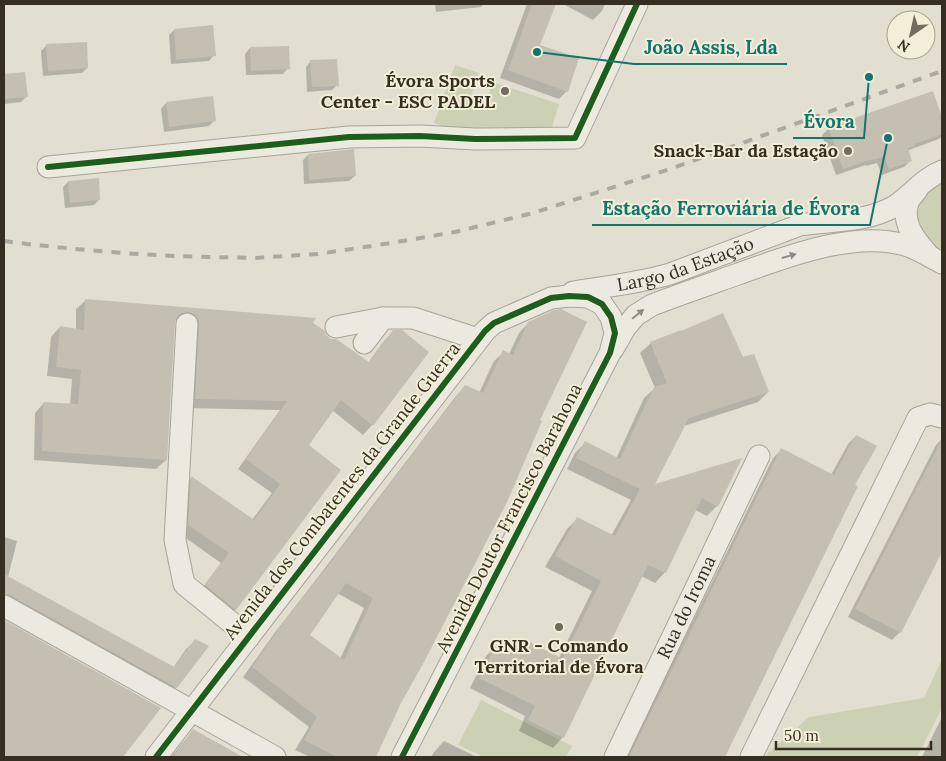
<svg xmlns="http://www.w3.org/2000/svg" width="946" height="761" viewBox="0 0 946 761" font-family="Lora,serif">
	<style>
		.green { fill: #cdd1b4 }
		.shadow { fill: #0003; fill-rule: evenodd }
		.building { fill: #c5bfb1; fill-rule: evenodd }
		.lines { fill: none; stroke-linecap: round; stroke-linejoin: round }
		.minor-casing { stroke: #a8a498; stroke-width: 23 }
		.minor { stroke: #ebe9e0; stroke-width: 21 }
		.rail { stroke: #aba9a1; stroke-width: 4; stroke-dasharray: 9 9; stroke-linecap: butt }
		.cycleway-casing { stroke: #f2eed7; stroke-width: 9 }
		.cycleway { stroke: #1b5e20; stroke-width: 6 }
		.oneway { fill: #908c80 }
		.poi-dot { fill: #726c5e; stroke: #f2eed7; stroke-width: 2 }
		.labels { text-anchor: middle; stroke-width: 4; stroke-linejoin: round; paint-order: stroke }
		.poi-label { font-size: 18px; font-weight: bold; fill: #362e21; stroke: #f2eed7; text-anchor: end }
		.street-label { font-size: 18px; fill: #362e21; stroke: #f2eed7 }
		.leader { fill: none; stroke: #0f766e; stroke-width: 2 }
		.callout-dot { fill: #0f766e; stroke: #f2eed7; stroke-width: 2 }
		.callout-label { font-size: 19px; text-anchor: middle; font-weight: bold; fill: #0f766e; stroke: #f2eed7; stroke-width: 4; stroke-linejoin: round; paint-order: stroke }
	</style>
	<rect width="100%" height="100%" fill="#e2dfd0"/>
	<g class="green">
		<polygon points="455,65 479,73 469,101 484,106 493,82 559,104 551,131 445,128 434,123"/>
		<polygon points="942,177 942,256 917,231 915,204"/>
		<polygon points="942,659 942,708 917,757 766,757 768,753 809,717 924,698"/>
		<polygon points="481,700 572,746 566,757 484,757 458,745"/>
	</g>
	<g class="shadow">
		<polygon points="435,4 484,4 481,7 436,12"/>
		<polygon points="527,4 554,4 538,46 567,91 559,99 500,78"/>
		<polygon points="563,4 605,4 602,11 593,20"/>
		<polygon points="174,30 214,55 209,61 171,64 169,35"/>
		<polygon points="47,45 87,68 82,73 43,76 41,51"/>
		<polygon points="250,48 288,68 283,74 246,75 245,54"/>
		<polygon points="311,61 337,85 332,90 307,92 306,67"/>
		<polygon points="24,74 26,97 21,102 4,104 4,75"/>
		<polygon points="932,92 942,121 942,136 939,139 909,150 908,151 911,160 904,167 882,175 877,163 866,166 866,165 836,175 822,135 829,128"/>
		<polygon points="166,103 215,120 209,126 164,132 161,109"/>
		<polygon points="308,155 355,176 349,181 304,184 303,160"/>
		<polygon points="68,182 99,200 94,205 65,208 63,187"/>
		<polygon points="86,300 311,323 326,336 368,363 384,341 393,332 427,352 372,425 363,435 332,410 307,446 339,470 235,610 226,619 197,595 221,563 180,534 182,487 191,478 252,520 272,493 238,469 280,410 187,408 178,320 174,321 166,460 156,469 34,460 35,413 44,403 70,405 72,379 47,376 51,337 60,327 76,330 76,309"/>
		<path d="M528 323 400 702 375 757H310L295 750 309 727 243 677 276 631 315 581 456 396 466 386 479 393 494 361 504 352 509 354 519 333ZM337 593 364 608 340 659 308 635Z"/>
		<polygon points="651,343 743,359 768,392 758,402 684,426 653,486 739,460 717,506 707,516 695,510 665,572 655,583 641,576 563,737 553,748 519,731 525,716 470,688 486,656 496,646 512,654 524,641 559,658 592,591 545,567 567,529 577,519 611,536 631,500 567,469 575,453 585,443 616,459 644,398 655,388 640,353"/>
		<polygon points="856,436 854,486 857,487 724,757 626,757 773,458 781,450 831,475 848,444"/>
		<polygon points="942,439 942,549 900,632 892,640 848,617 936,445"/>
		<polygon points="4,537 17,541 8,577 173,668 186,649 195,641 176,687 168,696 4,604"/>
		<polygon points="4,622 159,708 121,757 4,757"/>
		<polygon points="942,717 942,757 922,757"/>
		<polygon points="194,731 240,757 171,757 183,742"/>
		<polygon points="444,741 477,757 431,757 434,752"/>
	</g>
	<g class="building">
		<polygon points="532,4 556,4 540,45 579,58 568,92 508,70"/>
		<polygon points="213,25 216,56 176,60 174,29"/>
		<polygon points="87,42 88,68 48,71 46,44"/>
		<polygon points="289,46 290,69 251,71 250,47"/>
		<polygon points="337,59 339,86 312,87 310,60"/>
		<polygon points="25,72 28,97 4,99 4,74"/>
		<polygon points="933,91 942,117 942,134 915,144 915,146 908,148 912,161 889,169 884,156 873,160 873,159 843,169 828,127"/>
		<polygon points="213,96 216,121 169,127 166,102"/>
		<polygon points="354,149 356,176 309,180 308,154"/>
		<polygon points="99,178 100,200 70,203 68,181"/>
		<polygon points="85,299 316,318 313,323 325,331 327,336 331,339 336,339 369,362 393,330 402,330 429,352 373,426 341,400 309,445 341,470 236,610 205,585 229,553 188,525 191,476 254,520 280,484 246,459 287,401 195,399 199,324 198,318 194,314 187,312 181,313 177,317 175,323 167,460 42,451 43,402 78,404 81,370 56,367 60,326 84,330"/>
		<path d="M561 309 587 322 540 420 542 421 507 502 424 662 401 703 376 757H337L304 740 317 717 252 667 285 620 324 571 465 385 483 393 503 350 513 355 528 322 554 310ZM346 583 373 598 344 660 310 635Z"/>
		<polygon points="723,313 743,357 754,354 769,392 689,418 655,484 742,458 718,507 702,498 666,573 648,565 564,738 528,720 535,706 479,678 496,645 516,654 524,639 563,659 601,581 555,556 577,517 615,536 640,489 576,458 585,441 620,459 654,387 667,383 650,342 681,330 681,331"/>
		<polygon points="856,435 877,446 855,485 858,486 725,757 629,757 781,448 834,475"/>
		<polygon points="942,439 942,552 901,633 855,609"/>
		<polygon points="4,574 174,667 195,639 209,646 177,688 10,595 4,594"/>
		<polygon points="4,620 161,708 123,757 4,757"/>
		<polygon points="193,729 243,757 173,757"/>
	</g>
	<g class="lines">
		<defs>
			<g id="minor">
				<polyline points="48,167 349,137 420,136 475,139 575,138 637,4"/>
				<path d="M917 190C914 194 909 199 908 203 901 222 915 240 927 253"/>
				<path id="s1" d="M573 292C605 287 638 283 670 274L800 225C831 220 866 223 895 206 912 195 923 178 942 171"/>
				<polyline points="187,324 175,540 184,584 249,637"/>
				<polyline points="336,327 383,318 413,318 478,339"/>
				<polyline points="364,343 383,318"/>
				<path d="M613 349 625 328 636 315 652 305C681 294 710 284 738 274 786 257 854 230 905 245 918 249 930 257 942 263"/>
				<polyline points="4,606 275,757"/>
				<polyline points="156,757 485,331 494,323 551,298 569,296 588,297 602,304 611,317 615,333 610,353 402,757"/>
				<path id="s2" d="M615 757 759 456"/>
				<polyline points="751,757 918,418 930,414 942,417"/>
			</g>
		</defs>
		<use href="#minor" class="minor-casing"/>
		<use href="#minor" class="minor"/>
		<polyline class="rail" points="4,241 27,244 75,249 122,253 173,256 254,258 318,254 391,243 455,232 533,213 673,168 942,71"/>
		<defs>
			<g id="cycleway">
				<polyline points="48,167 349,137 420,136 475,139 575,138 637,4"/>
				<polyline points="156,757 485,331 494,323 551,298 569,296 588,297 602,304 611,317 615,333 610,353 402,757"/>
			</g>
		</defs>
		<use href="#cycleway" class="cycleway-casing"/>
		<use href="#cycleway" class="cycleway"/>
	</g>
	<defs><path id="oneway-solid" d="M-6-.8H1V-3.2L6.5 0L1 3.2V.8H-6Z" transform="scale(1.25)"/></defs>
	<g class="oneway">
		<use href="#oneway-solid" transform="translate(789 256) rotate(-16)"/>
		<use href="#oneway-solid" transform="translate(638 314) rotate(-39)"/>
	</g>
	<g class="poi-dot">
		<circle cx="505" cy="91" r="5"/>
		<circle cx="848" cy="151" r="5"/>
		<circle cx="559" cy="627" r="5"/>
	</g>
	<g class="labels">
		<g class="poi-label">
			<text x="495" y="87">Évora Sports<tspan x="495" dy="21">Center - ESC PADEL</tspan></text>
			<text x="838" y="157">Snack-Bar da Estação</text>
			<text x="559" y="652" text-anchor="middle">GNR - Comando<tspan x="559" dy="21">Territorial de Évora</tspan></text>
		</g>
		<g class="street-label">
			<text dy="6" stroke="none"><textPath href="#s1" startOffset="116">Largo da Estação</textPath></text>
			<text transform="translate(342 491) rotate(-52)" y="6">Avenida dos Combatentes da Grande Guerra</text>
			<text transform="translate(509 518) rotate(-63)" y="6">Avenida Doutor Francisco Barahona</text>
			<text dy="6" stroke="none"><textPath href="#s2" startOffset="166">Rua do Iroma</textPath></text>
		</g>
	</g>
	<path class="leader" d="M537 52L634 64H787M869 77L864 138H793M888 138L870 225H592"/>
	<g class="callout-dot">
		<circle cx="537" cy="52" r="5"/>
		<circle cx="869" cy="77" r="5"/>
		<circle cx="888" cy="138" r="5"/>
	</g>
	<g class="callout-label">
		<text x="711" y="54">João Assis, Lda</text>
		<text x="829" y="128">Évora</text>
		<text x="731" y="215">Estação Ferroviária de Évora</text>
	</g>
	<rect width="946" height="761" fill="none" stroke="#362e21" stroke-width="10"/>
	<g transform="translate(911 35) rotate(214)"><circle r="24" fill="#f2eed7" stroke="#a7a18e"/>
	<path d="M0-4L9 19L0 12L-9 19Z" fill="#726c5e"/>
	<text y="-8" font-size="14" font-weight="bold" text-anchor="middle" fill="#362e21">N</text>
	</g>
	<path d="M776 741v8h155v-8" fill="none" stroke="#362e21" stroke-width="2.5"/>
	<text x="784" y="741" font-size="15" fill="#362e21" stroke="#f2eed7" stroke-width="4" paint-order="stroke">50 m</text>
</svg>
